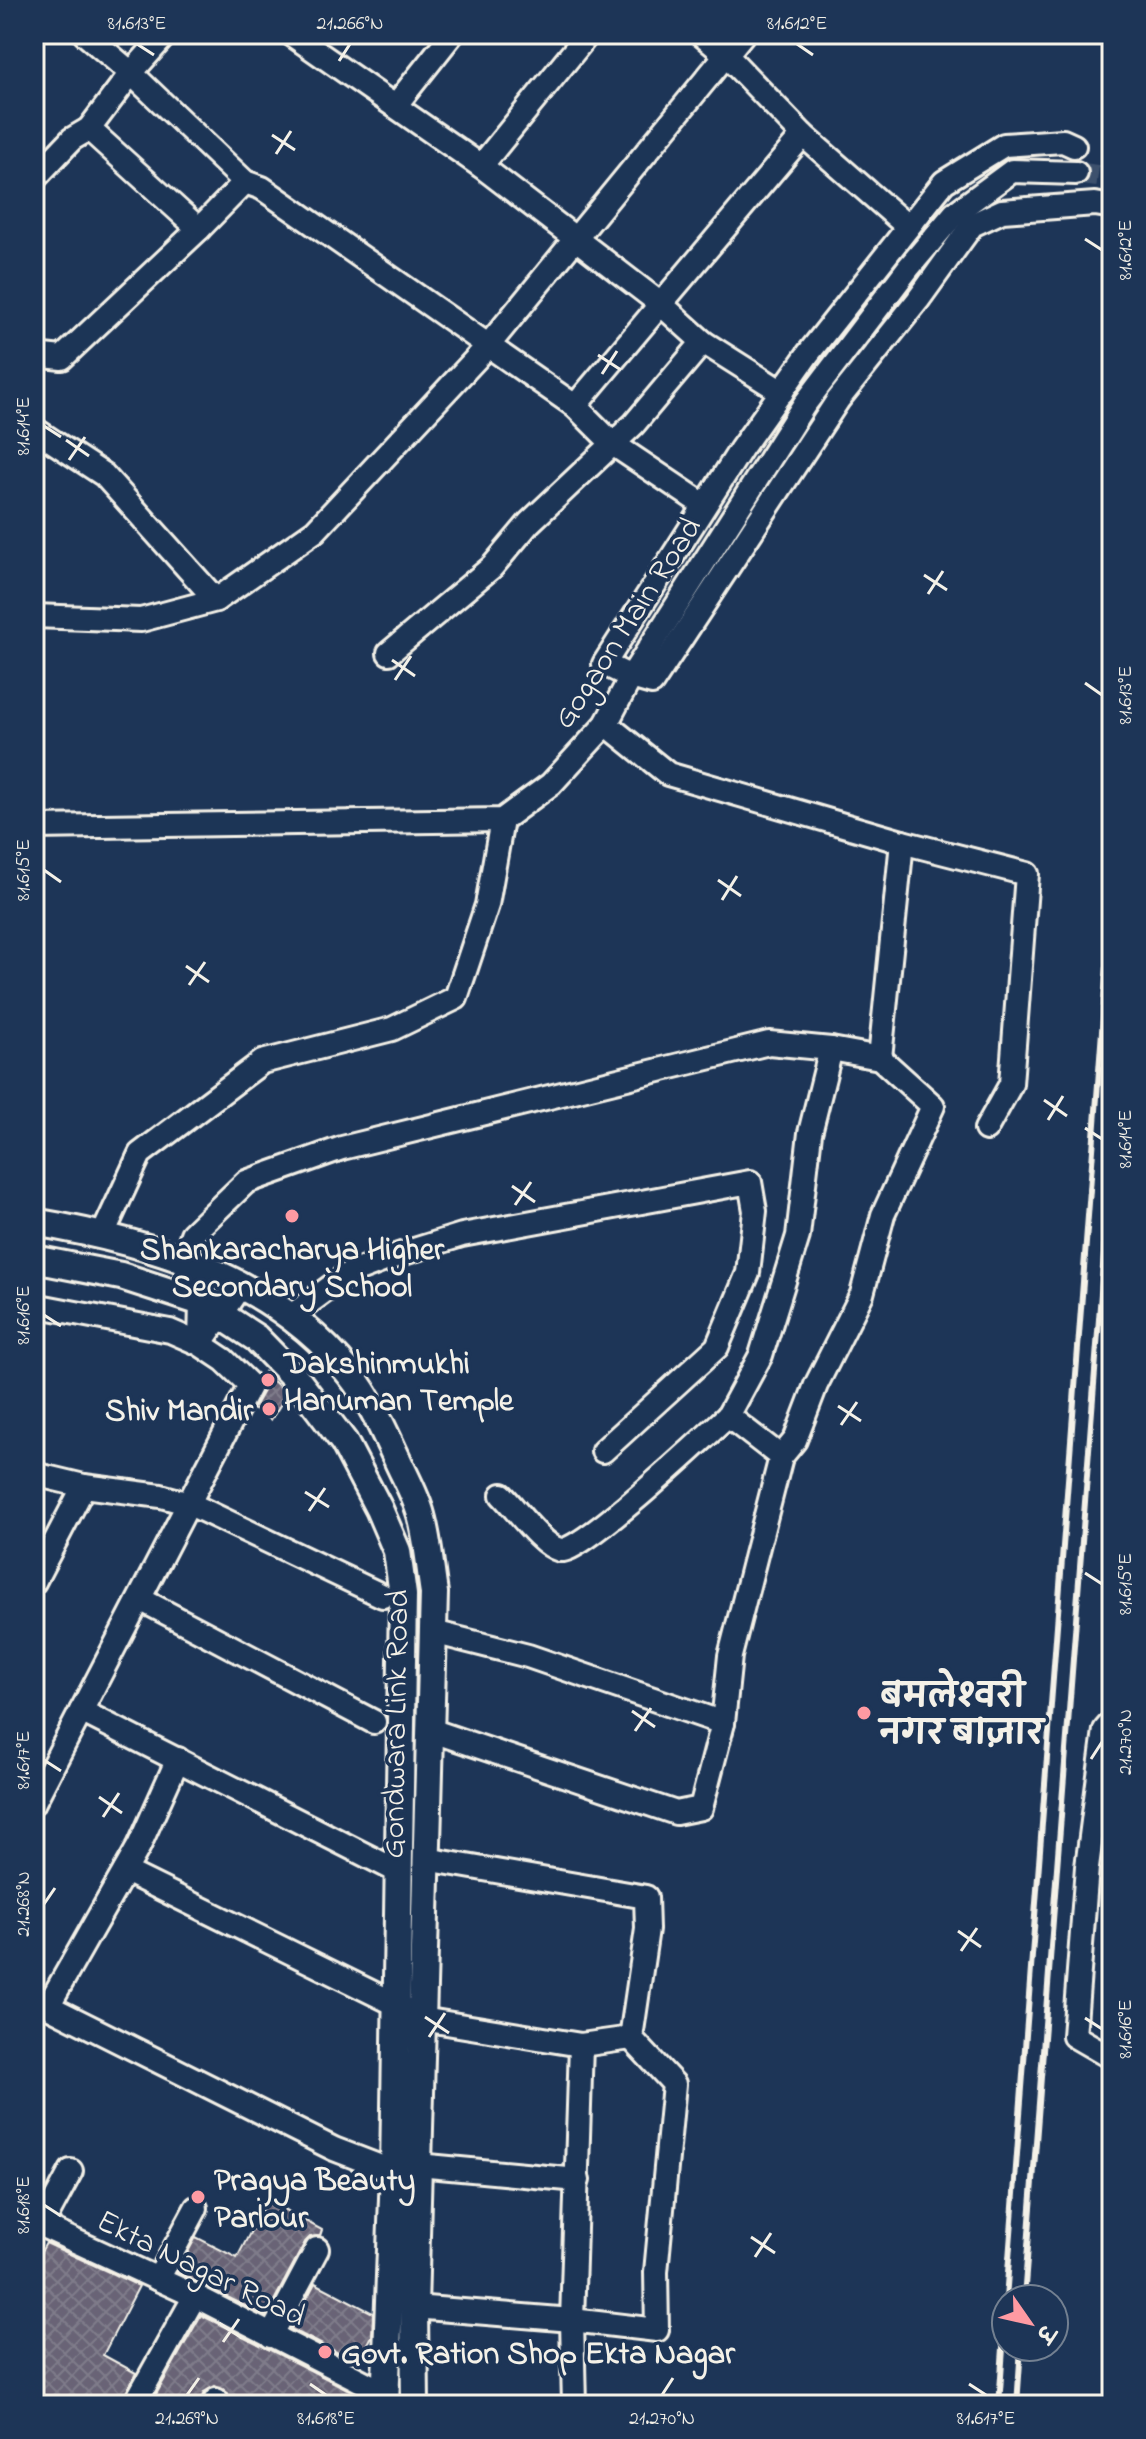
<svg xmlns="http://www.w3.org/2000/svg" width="1146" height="2439" viewBox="0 0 1146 2439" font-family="'Indie Flower','Playpen Sans Deva',sans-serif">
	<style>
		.building { fill: url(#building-cross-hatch); stroke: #f4f1e8; stroke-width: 2 }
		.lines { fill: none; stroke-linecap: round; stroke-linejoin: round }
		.minor-tunnel { stroke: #3d516d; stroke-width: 22; stroke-dasharray: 22 11; stroke-linecap: butt }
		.minor-casing { stroke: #f4f1e8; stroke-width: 28 }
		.tertiary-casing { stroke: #f4f1e8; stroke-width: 32 }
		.minor { stroke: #1d3557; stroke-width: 22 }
		.tertiary { stroke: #1d3557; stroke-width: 26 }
		.rail { stroke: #f4f1e8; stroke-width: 6 }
		.ticks { fill: none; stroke: #f4f1e8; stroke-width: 3 }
		.poi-dot { fill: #ff9aa2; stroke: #1d3557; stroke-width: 3 }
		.labels { text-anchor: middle; stroke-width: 7; stroke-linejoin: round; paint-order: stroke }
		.street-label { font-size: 32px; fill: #f4f1e8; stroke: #1d3557 }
		.poi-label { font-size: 32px; font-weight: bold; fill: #f4f1e8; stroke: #1d3557; text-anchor: start }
		.neatline { fill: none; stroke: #f4f1e8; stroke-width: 3 }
		.ticks-label { font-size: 20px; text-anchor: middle; fill: #f4f1e8 }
	</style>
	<defs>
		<pattern id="building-cross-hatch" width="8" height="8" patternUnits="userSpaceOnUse" patternTransform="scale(2)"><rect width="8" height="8" fill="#696476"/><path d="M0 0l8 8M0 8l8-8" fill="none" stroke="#7f7b8a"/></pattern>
	</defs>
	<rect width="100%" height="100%" fill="#1d3557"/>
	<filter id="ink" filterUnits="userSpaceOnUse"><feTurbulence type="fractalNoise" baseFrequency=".0125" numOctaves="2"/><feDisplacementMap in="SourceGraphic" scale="16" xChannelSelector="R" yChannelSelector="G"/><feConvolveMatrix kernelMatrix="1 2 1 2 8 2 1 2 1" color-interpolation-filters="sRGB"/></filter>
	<g filter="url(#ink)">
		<g class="building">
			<polygon points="264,1372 287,1394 271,1420 253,1409 263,1391 261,1378"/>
			<polygon points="267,2200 322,2230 320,2236 310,2237 305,2242 266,2316 177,2272 196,2237 237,2258"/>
			<polygon points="46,2243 139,2286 103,2355 136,2373 120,2405 34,2405 34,2264"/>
			<polygon points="315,2283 373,2313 372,2336 358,2363 291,2329"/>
			<polygon points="201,2315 367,2399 364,2405 229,2405 228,2393 215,2386 204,2392 199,2405 150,2405"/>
		</g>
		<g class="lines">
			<polyline class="minor-tunnel" points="1076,173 1112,178"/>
			<defs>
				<g id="minor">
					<polyline points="85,34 131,73 245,182 262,188 575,406 613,444 704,505"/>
					<polyline points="291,34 481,166 662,305 703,342 782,392"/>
					<polyline points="701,34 726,55 803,135 908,227"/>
					<polyline points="395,106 452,34"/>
					<polyline points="89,129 199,229 245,182"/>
					<polyline points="1074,146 1063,141 1004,145 944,182 808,354 741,449 604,664 631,677 652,683 838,400 918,300 972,225 1002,211 1095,204 1107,206"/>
					<polyline points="481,166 588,34"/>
					<polyline points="34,179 72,139 89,129 131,73 166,34"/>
					<polyline points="34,355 62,358 199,229"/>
					<polyline points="575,406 803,135"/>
					<polyline points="34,429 104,475 216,600"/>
					<polyline points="34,616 141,620 216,600 315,531 487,347 743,34"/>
					<polyline points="389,653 492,567 529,523 634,424 703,342"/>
					<polyline points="606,724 668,774 902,842 1027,874 1011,1084 986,1129"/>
					<polyline points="34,827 502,820 551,784 606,724 631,677 804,405 909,267 955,213 1012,171 1076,173"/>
					<polyline points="880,1058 902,842"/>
					<polyline points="103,1234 140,1154 262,1062 392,1029 456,998 487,905 502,820"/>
					<polyline points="34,1305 170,1331 200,1344 241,1285"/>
					<polyline points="291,1316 348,1274 401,1254 462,1235 750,1182 755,1211 748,1273 717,1347 603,1451"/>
					<polyline points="728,1416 761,1355 798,1236 810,1133 831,1049"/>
					<polyline points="34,1474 84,1486 161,1496 190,1504 383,1596"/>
					<path d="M502 1495C517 1510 541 1545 560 1550 580 1555 707 1435 728 1416L781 1457"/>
					<polyline points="34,1582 84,1486"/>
					<polyline points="140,1599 374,1722"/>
					<polyline points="81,1711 399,1872"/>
					<polyline points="1112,1722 1105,1730 1087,1867 1074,2036 1112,2058"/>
					<polyline points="430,1730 676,1813 701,1808 723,1723 528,1656 433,1632"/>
					<polyline points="34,1802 250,1385 224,1360 200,1344 201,1302 189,1291 185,1258 192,1234 246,1182 342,1148 769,1043 831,1049 880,1058 933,1106 883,1215 862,1294 816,1385 795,1440 781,1457 730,1656 723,1723"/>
					<polyline points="426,1859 646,1897 647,1929 631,2038"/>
					<polyline points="125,1871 428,2020 581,2045 631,2038"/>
					<polyline points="34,1999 334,2149 394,2172"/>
					<polyline points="48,2006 139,1846 178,1759"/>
					<polyline points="418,2165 578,2180"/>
					<polyline points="34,2222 195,2296 385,2393"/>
					<polyline points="42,2225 71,2171"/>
					<polyline points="158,2279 196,2208"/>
					<polyline points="414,2307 572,2320 581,2045"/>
					<polyline points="271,2336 317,2249"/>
					<polyline points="134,2405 195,2296"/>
					<polyline points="213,2405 216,2400"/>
					<polyline points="574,2405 572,2320 657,2330 656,2272 674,2084 631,2038"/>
				</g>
				<g id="tertiary">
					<path d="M34 1222C151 1242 272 1277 350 1374 370 1399 384 1431 397 1459 405 1477 416 1496 421 1515 428 1540 430 1568 434 1593L414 2307 415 2405"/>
					<polyline points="34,1259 121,1276 201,1302 256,1338 296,1379 344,1442 379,1509 397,1551 403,1595 394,2172 385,2405"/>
				</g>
			</defs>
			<use href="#minor" class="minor-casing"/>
			<use href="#tertiary" class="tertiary-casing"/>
			<use href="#minor" class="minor"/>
			<use href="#tertiary" class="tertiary"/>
			<g class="rail">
				<polyline points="1006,2299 1112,899"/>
				<polyline points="1024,2299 1112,1149"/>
				<polyline points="999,2405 1006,2305"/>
				<polyline points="1017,2405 1021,2347"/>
			</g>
		</g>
	</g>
	<path class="ticks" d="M137 44 154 55M797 44 813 55M339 61 350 44M272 135 295 150M276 154 291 131M1085 239 1102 250M598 355 621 370M602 374 617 351M44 426 61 437M66 440 89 456M69 460 85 437M924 575 947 590M928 594 943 571M392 660 415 676M395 680 411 656M1085 683 1102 695M44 870 61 882M718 880 741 896M722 900 737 876M186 966 209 982M189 985 205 962M1044 1100 1067 1116M1048 1120 1063 1096M1085 1128 1102 1139M512 1186 535 1202M515 1205 531 1182M44 1315 61 1326M838 1406 861 1421M841 1425 857 1402M305 1492 329 1507M309 1511 325 1488M1085 1573 1102 1584M632 1711 655 1727M635 1731 651 1708M1091 1759 1102 1742M44 1760 61 1771M99 1797 122 1813M103 1817 119 1793M44 1904 55 1888M958 1931 981 1947M961 1951 977 1928M425 2017 449 2033M1085 2018 1102 2029M429 2037 445 2013M44 2205 61 2216M751 2237 775 2253M755 2257 771 2233M219 2323 242 2338M223 2342 239 2319M310 2384 326 2395M969 2384 986 2395M187 2395 199 2378M662 2395 673 2378"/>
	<g class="poi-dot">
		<circle cx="292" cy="1216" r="8"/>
		<circle cx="268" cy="1380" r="8"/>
		<circle cx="269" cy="1409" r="8"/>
		<circle cx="864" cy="1713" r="8"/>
		<circle cx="198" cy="2197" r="8"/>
		<circle cx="325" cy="2352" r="8"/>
	</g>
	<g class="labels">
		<g class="street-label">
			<text transform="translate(626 622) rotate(-57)" y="11">Gogaon Main Road</text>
			<text transform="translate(394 1724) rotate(-89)" y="11">Gondwara Link Road</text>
			<text transform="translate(202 2267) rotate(26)" y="11">Ekta Nagar Road</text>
		</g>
		<g class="poi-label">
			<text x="292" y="1259" text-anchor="middle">Shankaracharya Higher<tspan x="292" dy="37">Secondary School</tspan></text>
			<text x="284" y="1373">Dakshinmukhi<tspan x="284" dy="37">Hanuman Temple</tspan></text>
			<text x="253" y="1420" text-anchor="end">Shiv Mandir</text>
			<text x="880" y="1706">बमलेश्वरी<tspan x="880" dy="37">नगर बाज़ार</tspan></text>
			<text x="214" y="2190">Pragya Beauty<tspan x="214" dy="37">Parlour</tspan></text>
			<text x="341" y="2363">Govt. Ration Shop Ekta Nagar</text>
		</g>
	</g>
	<rect width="1146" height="2439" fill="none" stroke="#1d3557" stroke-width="88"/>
	<g transform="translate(1030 2323) rotate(124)"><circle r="38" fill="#1d3557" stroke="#738091" stroke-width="2"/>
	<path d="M0-6L14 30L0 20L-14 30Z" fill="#ff9aa2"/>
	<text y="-12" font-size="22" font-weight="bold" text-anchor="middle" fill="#f4f1e8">उ</text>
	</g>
	<rect x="44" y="44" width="1058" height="2351" class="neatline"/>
	<g class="ticks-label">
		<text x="137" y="29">81.613°E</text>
		<text x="350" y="29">21.266°N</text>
		<text x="797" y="29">81.612°E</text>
		<text transform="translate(1124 250) rotate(-90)" y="7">81.612°E</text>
		<text transform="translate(22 426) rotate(-90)" y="7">81.614°E</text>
		<text transform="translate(1124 695) rotate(-90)" y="7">81.613°E</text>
		<text transform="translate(22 870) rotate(-90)" y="7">81.615°E</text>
		<text transform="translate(1124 1139) rotate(-90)" y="7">81.614°E</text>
		<text transform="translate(22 1315) rotate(-90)" y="7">81.616°E</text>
		<text transform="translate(1124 1584) rotate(-90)" y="7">81.615°E</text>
		<text transform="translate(1124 1742) rotate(-90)" y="7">21.270°N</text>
		<text transform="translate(22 1760) rotate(-90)" y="7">81.617°E</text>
		<text transform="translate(22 1904) rotate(-90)" y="7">21.268°N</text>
		<text transform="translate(1124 2029) rotate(-90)" y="7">81.616°E</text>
		<text transform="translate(22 2205) rotate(-90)" y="7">81.618°E</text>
		<text x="187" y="2424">21.269°N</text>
		<text x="326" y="2424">81.618°E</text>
		<text x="662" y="2424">21.270°N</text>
		<text x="986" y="2424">81.617°E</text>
	</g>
</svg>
